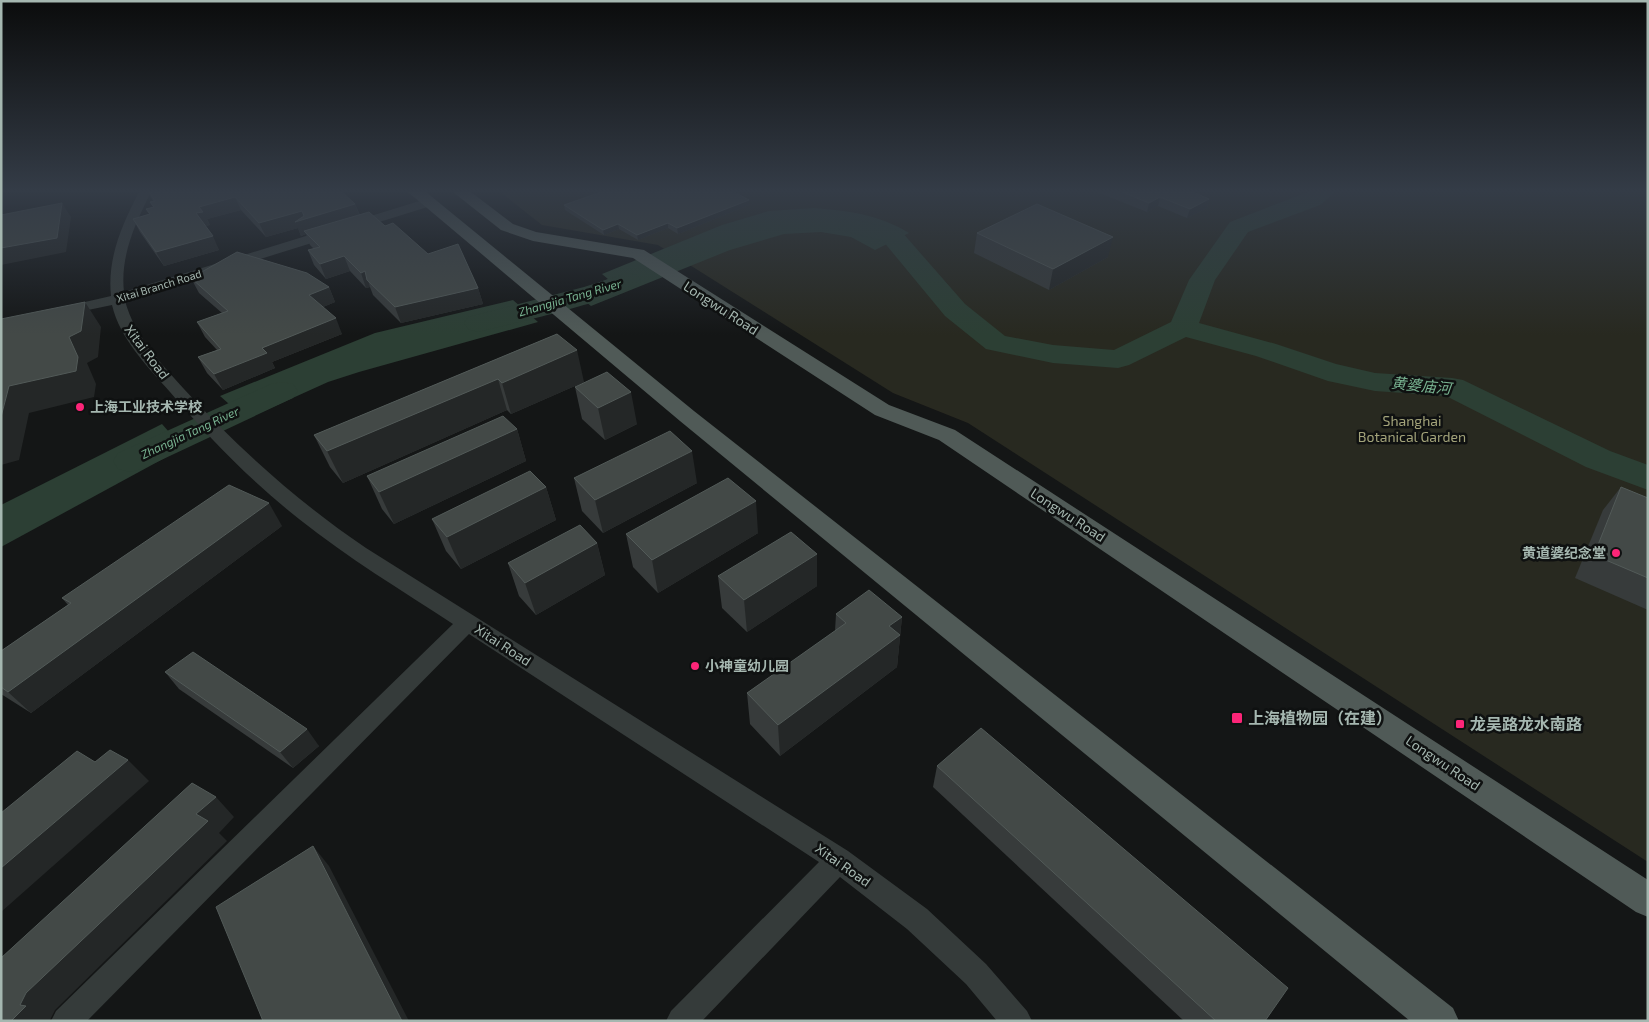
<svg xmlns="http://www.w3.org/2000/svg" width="1649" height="1022" viewBox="0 0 1649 1022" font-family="'Exo 2','Noto Sans SC',sans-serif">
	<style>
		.green { fill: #282920 }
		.water { fill: #2c3f34 }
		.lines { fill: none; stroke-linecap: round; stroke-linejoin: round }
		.river { fill: #2c3f34; fill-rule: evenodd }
		.minor { fill: #353b3a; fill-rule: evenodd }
		.major { fill: #505a57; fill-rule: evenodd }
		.wall { fill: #373b3b }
		.shaded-wall { fill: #242727 }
		.building { fill: #434947; stroke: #525a58 }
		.poi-dot { fill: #fc2578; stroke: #0f1111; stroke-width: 2 }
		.labels { text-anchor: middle; stroke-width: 5; stroke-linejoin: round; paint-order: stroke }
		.far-street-label { font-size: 11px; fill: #a5b7b0; stroke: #0f1111 }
		.far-water-label { font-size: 12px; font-style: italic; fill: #79b492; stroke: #0f1111 }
		.street-label { font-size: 14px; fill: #a5b7b0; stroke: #0f1111 }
		.poi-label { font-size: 14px; font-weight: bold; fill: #a5b7b0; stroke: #0f1111; text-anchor: start }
		.park-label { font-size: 14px; fill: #a3a37a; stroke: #0f1111 }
		.water-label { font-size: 15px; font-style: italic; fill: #79b492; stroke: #0f1111 }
		.near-poi-label { font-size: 16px; font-weight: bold; fill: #a5b7b0; stroke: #0f1111; text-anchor: start }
	</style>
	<rect width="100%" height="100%" fill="#141616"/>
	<polygon class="green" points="500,192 1648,192 1648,862 968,423 893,393 658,245 542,225"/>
	<g class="water">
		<path d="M814 208C849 211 878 214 909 233L875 250 851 237 821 232 784 234 730 250 591 306 574 292 608 279 602 274 722 225 769 211Z"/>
		<polygon points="513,300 538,322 359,372 328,382 246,419 220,396 375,333"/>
		<polygon points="162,424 183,448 1,547 1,505"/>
	</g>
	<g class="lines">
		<g class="river">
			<polygon points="1308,192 1335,192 1320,205 1248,232 1215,280 1199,323 1276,344 1336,364 1375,373 1452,378 1463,380 1610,451 1648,465 1648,490 1586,467 1446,396 1375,391 1328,381 1256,356 1186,337 1129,365 1118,368 1053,363 986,349 945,316 883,241 840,230 837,225 840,220 849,218 901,231 965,304 1005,336 1053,345 1114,350 1171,322 1189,280 1230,222"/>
			<path d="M628 273 637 275 641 281C630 298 505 325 478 332L468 329 464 323 468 317 584 287Z"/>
			<polygon points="282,382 293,384 298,391 293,398 142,469 130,472 118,469 113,461 118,453 271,384"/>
		</g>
		<path class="minor" d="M139 192H151C135 224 120 256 124 292L426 199H434L436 202 434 205 125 301C135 337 160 362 184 389 239 449 298 502 366 548L848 851 927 909 986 964 1027 1011 1032 1021H997L966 984 907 929 840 877 702 1021H666L671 1011 819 862 469 634 87 1021H51L56 1011 453 624C401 590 348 558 299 519 252 482 209 438 170 392 147 366 120 339 112 305L64 315 59 314 57 311 59 308 111 296C107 258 122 225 139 192Z"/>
		<g class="major">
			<polygon points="408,192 426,192 694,411 1453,1008 1459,1021 1410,1021 680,421"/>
			<polygon points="453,192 471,192 513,224 536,232 644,250 889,405 955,430 1648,880 1648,917 1636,912 939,440 875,415 633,258 533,241 501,230"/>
		</g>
	</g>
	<g class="wall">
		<polygon points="148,192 342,192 355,204 360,215 385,226 478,288 483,304 401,323 373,295 370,287 366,288 350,271 326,279 314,265 308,250 314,249 310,245 306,234 301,236 298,228 266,237 241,210 207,219 210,225 205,226 219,250 164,266 140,232 133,219 149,214 146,209 153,207 150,202 153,201"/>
		<polygon points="1097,192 1193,192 1209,199 1207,208 1187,218 1158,206 1147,212"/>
		<polygon points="749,200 749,205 678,234 668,228 638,240 619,229 604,235 565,210 564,205"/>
		<polygon points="977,233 1108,257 1049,290 974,253"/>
		<polygon points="191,278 329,287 335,302 323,307 342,334 272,362 275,368 223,390 207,373 198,357 217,350 205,337 197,322 222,313 199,293"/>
		<polygon points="557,334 584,382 511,414 507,410 343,483 330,467 314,435"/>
		<polygon points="575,387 637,424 605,440 582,419"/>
		<polygon points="517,429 526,461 394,524 382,509 367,476"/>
		<polygon points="574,478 697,483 603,533 582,511"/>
		<polygon points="546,487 556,520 461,569 446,551 432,519"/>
		<polygon points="1621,487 1648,498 1648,610 1575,578 1603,510"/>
		<polygon points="282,526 31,713 1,694 1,651 68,605 62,598"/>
		<polygon points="758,533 658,593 633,567 626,534"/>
		<polygon points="597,543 605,575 536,615 519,596 508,563"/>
		<polygon points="718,576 817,586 747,632 722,608"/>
		<polygon points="836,614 902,617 897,667 780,756 750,724 747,693 835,631"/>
		<polygon points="165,672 319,746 293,768 179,689"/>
		<polygon points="937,766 1265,1021 1184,1021 933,787"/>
	</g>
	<g class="shaded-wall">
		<polygon points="235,197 241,210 207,219 210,225 203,227 196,213 199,207"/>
		<polygon points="1160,197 1158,206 1147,212 1149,203"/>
		<polygon points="1209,199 1207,208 1187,218 1190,209"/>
		<polygon points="749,200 749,205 678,234 677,228"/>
		<polygon points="62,203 71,217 66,252 1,265 1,248"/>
		<polygon points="355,204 360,217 304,231 306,234 301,236 298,228 266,237 259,223 302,211"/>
		<polygon points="668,223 668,228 638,240 637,235"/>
		<polygon points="618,224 619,229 604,235 603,230"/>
		<polygon points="213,236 219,250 164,266 156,252"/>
		<polygon points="1113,237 1108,257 1049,290 1053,269"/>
		<polygon points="344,256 350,271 326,279 320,264"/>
		<polygon points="365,271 370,287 366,288 361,273"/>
		<polygon points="329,287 335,302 316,310 309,295"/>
		<polygon points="478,288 483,304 401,323 395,307"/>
		<polygon points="85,302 101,327 98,357 87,363 96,384 94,397 29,413 19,460 1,465 1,417 9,386 69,337"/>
		<polygon points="336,318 342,334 272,362 275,368 223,390 214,374 262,348"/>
		<polygon points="577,350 584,382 511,414 502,383"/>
		<polygon points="498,379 507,410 343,483 327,451"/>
		<polygon points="631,392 637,424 605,440 598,408"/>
		<polygon points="517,429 526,461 394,524 379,492"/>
		<polygon points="692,451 697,483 603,533 595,500"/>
		<polygon points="546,487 556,520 461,569 447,537"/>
		<polygon points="756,501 758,533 658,593 652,560"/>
		<polygon points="269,503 282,526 31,713 8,692"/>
		<polygon points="597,543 605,575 536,615 525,583"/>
		<polygon points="817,554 817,586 747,632 744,600"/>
		<polygon points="902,617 897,667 780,756 778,725 889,626"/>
		<polygon points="307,729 319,746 293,768 280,752"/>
		<polygon points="128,760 149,781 1,912 1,868"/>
		<polygon points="216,797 234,817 219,833 227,841 55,1010 50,1020 51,1021 11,1021 26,993 196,814"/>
		<polygon points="313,846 329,866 409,1021 402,1021"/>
	</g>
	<g class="building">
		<polygon points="149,192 342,192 355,204 295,222 304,216 302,211 259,223 235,197 199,207 203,212 196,213 213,236 156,252 133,219 150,214 146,209 154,207 150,202 155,201"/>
		<polygon points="601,192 734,192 749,200 677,228 668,223 637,235 618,224 603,230 564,205"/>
		<polygon points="1122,192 1193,192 1209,199 1190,209 1160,197 1149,203"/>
		<polygon points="62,203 57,238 1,248 1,215"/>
		<polygon points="1037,204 1113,237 1053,269 977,233"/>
		<polygon points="369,212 385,226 393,223 428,254 458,244 478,288 395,307 367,280 365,271 361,273 344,256 320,264 308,250 320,247 304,231"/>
		<polygon points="237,252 307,273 329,287 309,295 336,318 262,348 267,353 214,374 198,357 221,349 197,322 228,311 191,278"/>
		<polygon points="85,302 81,331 69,337 78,357 76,371 9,386 1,417 1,319"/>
		<polygon points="557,334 577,350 502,383 498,379 327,451 314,435"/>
		<polygon points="607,372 631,392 598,408 575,387"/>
		<polygon points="503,416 517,429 379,492 367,476"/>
		<polygon points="670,431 692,451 595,500 574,478"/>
		<polygon points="530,471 546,487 447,537 432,519"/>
		<polygon points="728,478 756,501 652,560 626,534"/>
		<polygon points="229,485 269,503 8,692 1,687 1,651 71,603 62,598"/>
		<polygon points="1621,487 1648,498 1648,578 1594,555"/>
		<polygon points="580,525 597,543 525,583 508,563"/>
		<polygon points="791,532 817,554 744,600 718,576"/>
		<polygon points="869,590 902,617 889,626 900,635 778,725 747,693 846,623 836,614"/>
		<polygon points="193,652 307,729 280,752 165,672"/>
		<polygon points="981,728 1288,988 1265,1021 1216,1021 937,766"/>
		<polygon points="110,750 128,760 1,868 1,813 77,751 95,762"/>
		<polygon points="192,783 216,797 196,814 208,821 26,993 20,1005 26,1006 11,1021 1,1021 1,958"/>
		<polygon points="313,846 402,1021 263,1021 216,907"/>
	</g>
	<linearGradient id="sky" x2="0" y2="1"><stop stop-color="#0b0c0c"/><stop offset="0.57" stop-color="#343c47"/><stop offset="1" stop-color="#343c47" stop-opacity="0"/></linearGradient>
	<rect width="1649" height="335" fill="url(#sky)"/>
	<g class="poi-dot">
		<circle cx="80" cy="407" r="5"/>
		<circle cx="1616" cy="553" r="5"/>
		<circle cx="695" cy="666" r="5"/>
		<rect x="1231" y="712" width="12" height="12" rx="2.5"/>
		<rect x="1455" y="719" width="10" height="10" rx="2.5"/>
	</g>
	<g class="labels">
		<g class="far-street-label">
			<text transform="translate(159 286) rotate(-17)" y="4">Xitai Branch Road</text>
		</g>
		<g class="far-water-label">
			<text transform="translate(570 298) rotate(-16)" y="4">Zhangjia Tang River</text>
			<text transform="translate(190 433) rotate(-25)" y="4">Zhangjia Tang River</text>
		</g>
		<g class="street-label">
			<text transform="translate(721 308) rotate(33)" y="5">Longwu Road</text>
			<text transform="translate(147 352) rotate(53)" y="5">Xitai Road</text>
			<text transform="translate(1068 515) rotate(33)" y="5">Longwu Road</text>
			<text transform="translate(503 645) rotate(33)" y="5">Xitai Road</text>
			<text transform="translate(1443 763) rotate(34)" y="5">Longwu Road</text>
			<text transform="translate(843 865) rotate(35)" y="5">Xitai Road</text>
		</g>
		<g class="poi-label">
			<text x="90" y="412">上海工业技术学校</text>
			<text x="1606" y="558" text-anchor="end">黄道婆纪念堂</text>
			<text x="705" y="671">小神童幼儿园</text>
		</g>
		<g class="park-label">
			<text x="1412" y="426">Shanghai<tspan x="1412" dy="16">Botanical Garden</tspan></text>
		</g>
		<g class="water-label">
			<text transform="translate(1421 386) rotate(6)" y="5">黄婆庙河</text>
		</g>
		<g class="near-poi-label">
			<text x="1248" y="724">上海植物园（在建）</text>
			<text x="1470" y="730">龙吴路龙水南路</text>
		</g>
	</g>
	<rect width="1649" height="1022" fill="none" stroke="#a5b7b0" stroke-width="5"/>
</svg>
